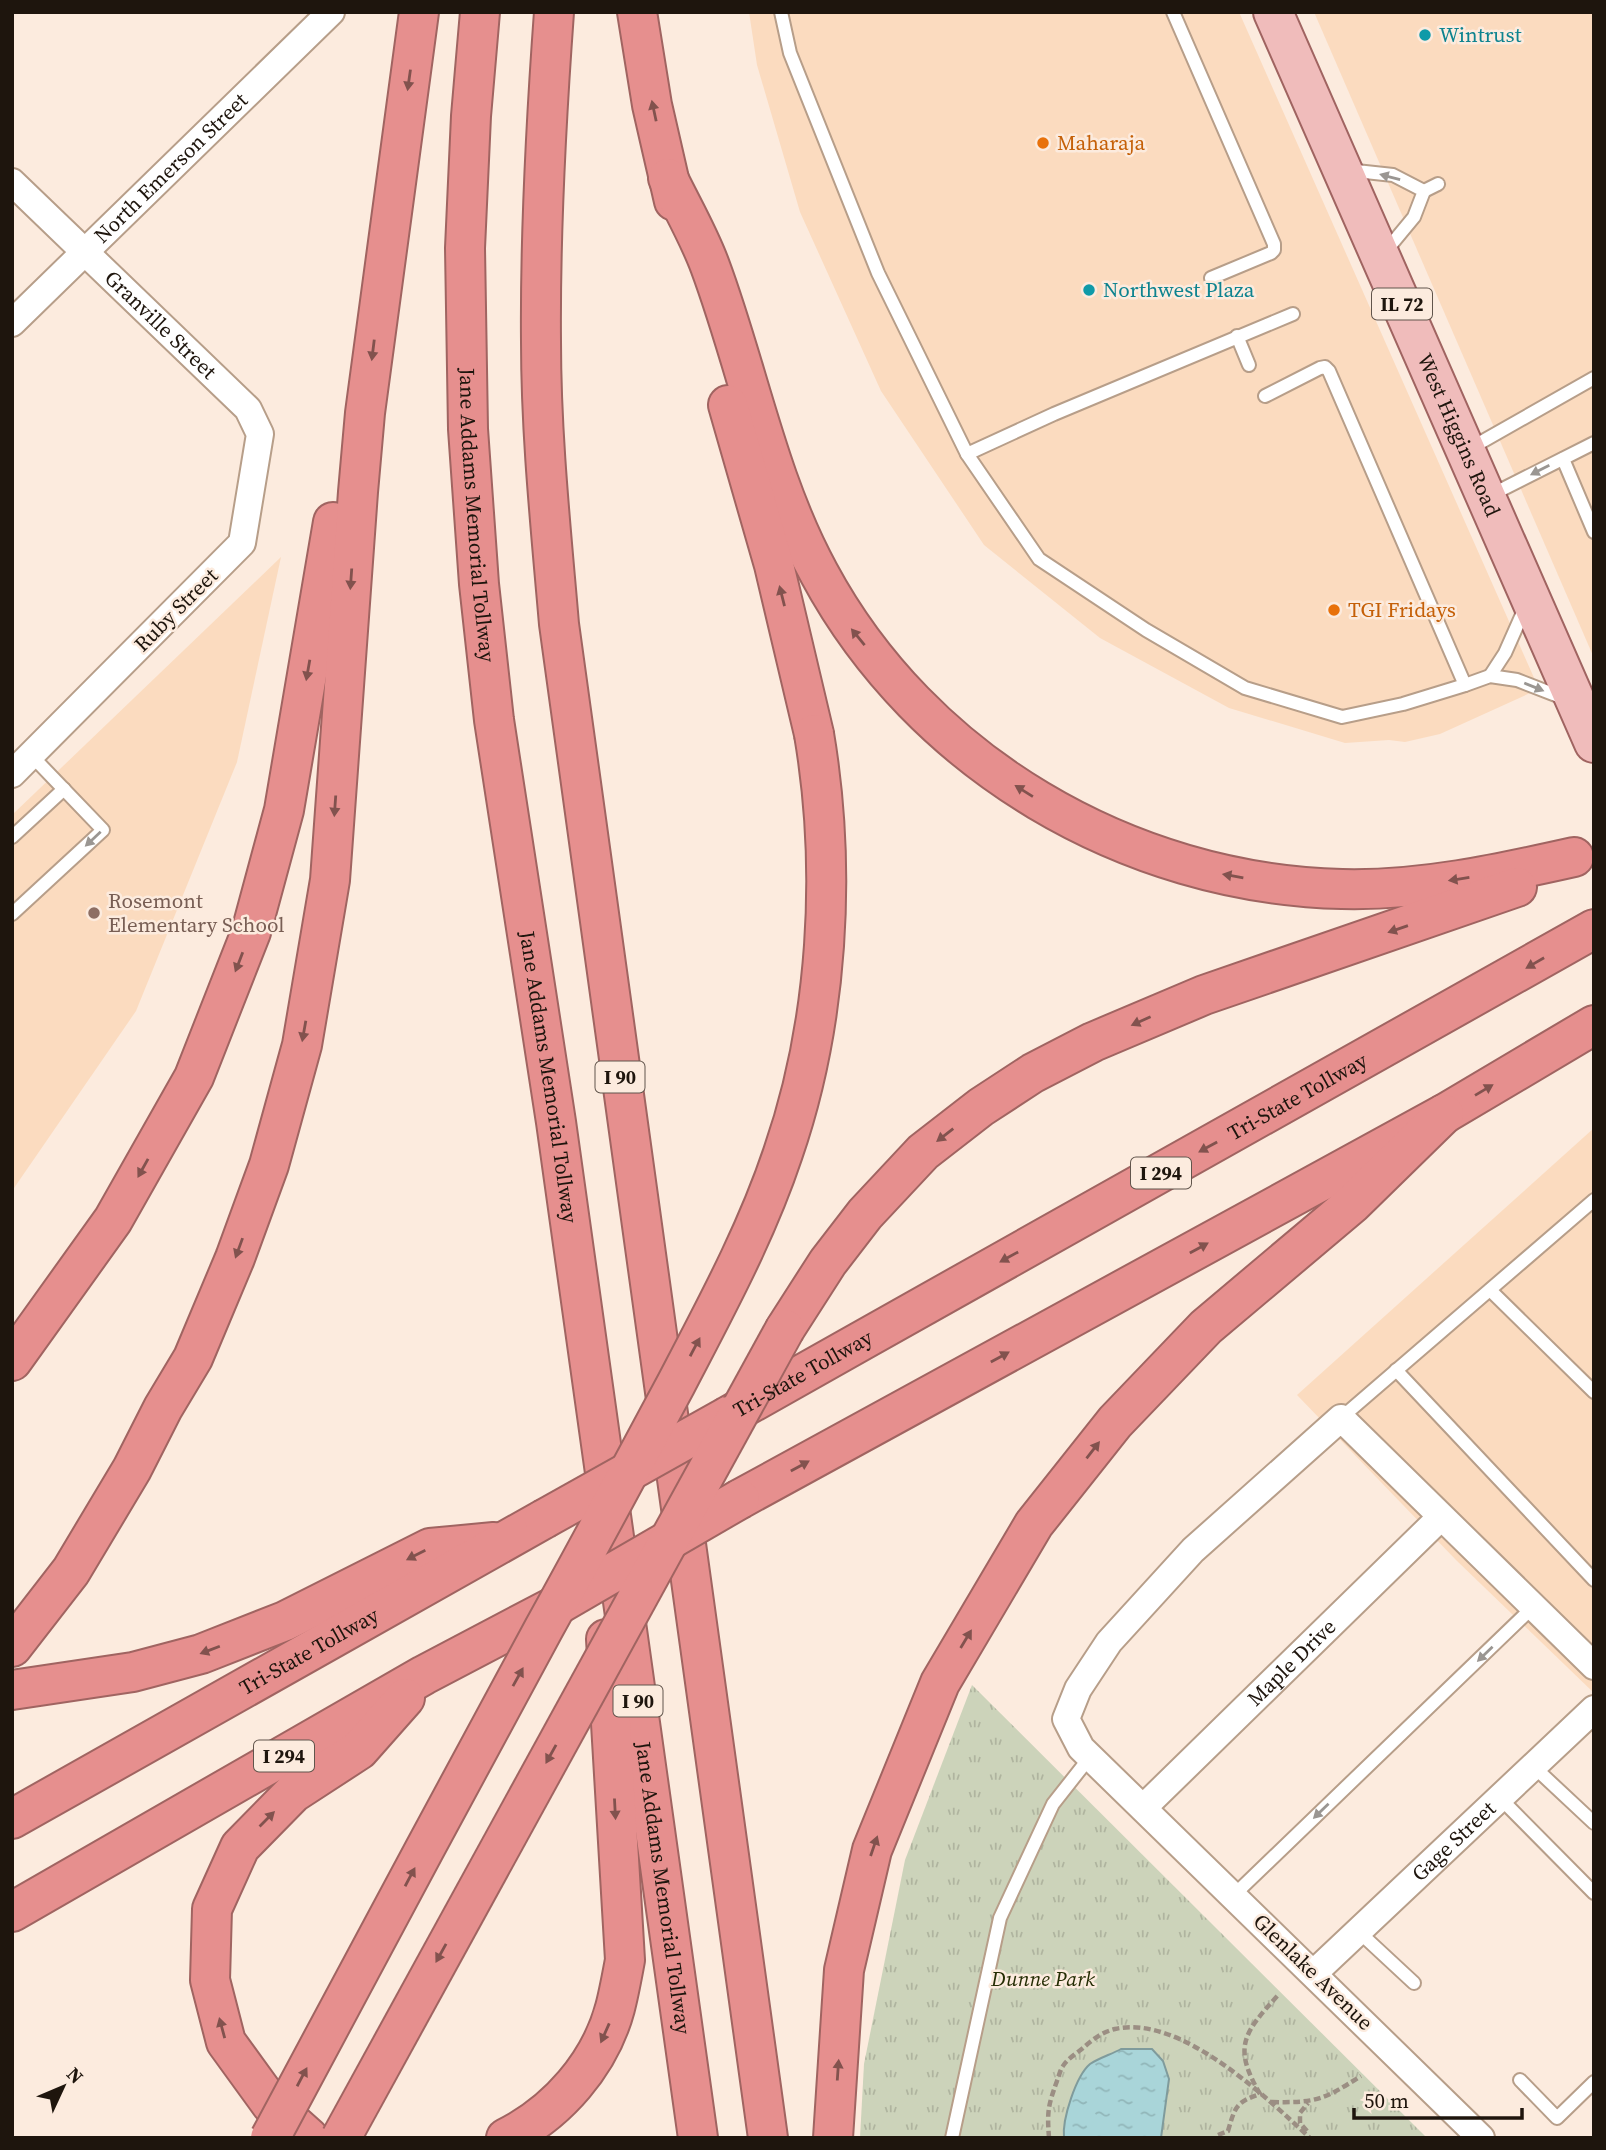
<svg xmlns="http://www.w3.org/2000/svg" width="1606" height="2150" viewBox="0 0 1606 2150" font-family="'Source Serif 4',serif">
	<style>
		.built { fill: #fbdbbf }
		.park { fill: url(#park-tufts) }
		.water { fill: url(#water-ripples); stroke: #7f9b9c; stroke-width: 2 }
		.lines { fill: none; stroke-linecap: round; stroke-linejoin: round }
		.lane-casing { stroke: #b79e89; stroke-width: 16 }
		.street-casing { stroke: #b79e89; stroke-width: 30 }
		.primary-casing { stroke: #a06461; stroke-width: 42 }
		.highway-casing { stroke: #a06461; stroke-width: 42 }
		.path { stroke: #9b8e83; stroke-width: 4.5; stroke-dasharray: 7 3.5; stroke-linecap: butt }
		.lane { stroke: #fff; stroke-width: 12 }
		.street { stroke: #fff; stroke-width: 26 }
		.primary { stroke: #f0bcbb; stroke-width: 38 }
		.highway { stroke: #e68f8e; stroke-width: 38 }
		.highway-bridge-casing { stroke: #a06461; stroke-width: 42; stroke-linecap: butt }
		.highway-bridge { stroke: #e68f8e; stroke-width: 38 }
		.oneway { fill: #82524e }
		.oneway2 { fill: #9a9692 }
		.culture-dot { fill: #0f9aa8; stroke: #fcebde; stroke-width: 2.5 }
		.food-dot { fill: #e8710a; stroke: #fcebde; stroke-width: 2.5 }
		.education-dot { fill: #8d6e63; stroke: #fcebde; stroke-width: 2.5 }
		.labels { text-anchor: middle; stroke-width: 5; stroke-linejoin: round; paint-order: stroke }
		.shield { fill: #fcebde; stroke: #61554c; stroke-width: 2 }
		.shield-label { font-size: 19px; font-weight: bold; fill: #1e150d }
		.culture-label { font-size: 21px; fill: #0d838f; stroke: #fcebde; text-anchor: start }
		.food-label { font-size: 21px; fill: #c56008; stroke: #fcebde; text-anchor: start }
		.street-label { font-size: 21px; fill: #1e150d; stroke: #fcebde }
		.education-label { font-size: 21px; fill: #785e54; stroke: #fcebde; text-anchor: start }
		.park-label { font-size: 21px; font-style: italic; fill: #252d04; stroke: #fcebde }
	</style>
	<defs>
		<pattern id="park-tufts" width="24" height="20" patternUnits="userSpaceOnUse" patternTransform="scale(1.75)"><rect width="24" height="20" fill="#ccd3ba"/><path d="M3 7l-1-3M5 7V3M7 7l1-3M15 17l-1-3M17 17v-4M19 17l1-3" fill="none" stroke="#afb49f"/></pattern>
		<pattern id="water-ripples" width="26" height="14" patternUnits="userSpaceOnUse" patternTransform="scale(1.75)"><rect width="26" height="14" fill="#a9d5d9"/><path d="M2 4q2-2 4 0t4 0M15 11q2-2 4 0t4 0" fill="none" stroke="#91b6b9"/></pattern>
	</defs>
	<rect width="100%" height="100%" fill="#fcebde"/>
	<g class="built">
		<polygon points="749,12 1239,12 1539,689 1440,734 1405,742 1389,740 1345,743 1229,708 1100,638 984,545 881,391 800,212 757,65"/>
		<polygon points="1314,12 1594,12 1594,658"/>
		<polygon points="281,557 237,762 136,1011 12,1191 12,815"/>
		<polygon points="1594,1128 1594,1693 1456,1560 1297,1395"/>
	</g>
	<polygon class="park" points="972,1685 1427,2138 860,2138 864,2064 905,1860"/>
	<path class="water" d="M1121 2049H1152L1163 2061 1169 2079 1161 2138H1064C1062 2119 1076 2076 1090 2064 1099 2058 1112 2054 1121 2049Z"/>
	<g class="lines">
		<defs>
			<g id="lane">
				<polyline points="781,12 790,53 878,273 967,454 1039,559 1146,630 1245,688 1342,717 1403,704 1465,685 1329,371 1325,367 1320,368 1265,396"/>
				<polyline points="1173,12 1274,244 1274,250 1271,253 1211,278"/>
				<polyline points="1347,170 1393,175 1424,191 1414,217 1385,252"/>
				<polyline points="1424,191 1438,184"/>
				<polyline points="1237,336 1249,365"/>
				<polyline points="1469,449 1594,378"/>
				<polyline points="967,454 1054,414 1293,314"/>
				<polyline points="1563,459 1594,532"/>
				<polyline points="1491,495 1594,443"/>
				<polyline points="1490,676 1505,653 1525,608"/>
				<polyline points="1465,685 1490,676 1517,680 1566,699"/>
				<polyline points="12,837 64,789"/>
				<polyline points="12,914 103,830 31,755"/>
				<polyline points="1490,1290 1594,1392"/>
				<polyline points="1396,1370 1594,1580"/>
				<polyline points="1341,1418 1594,1200"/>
				<polyline points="1533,1766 1594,1823"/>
				<polyline points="1500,1798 1594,1893"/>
				<polyline points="1234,1895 1534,1606"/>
				<polyline points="1358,1931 1414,1983"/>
				<polyline points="1520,2080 1557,2118 1594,2082"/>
				<polyline points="952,2138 1000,1918 1053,1804 1090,1757"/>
			</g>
			<g id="street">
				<path id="s1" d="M12 182 248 409 260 434 242 543 12 774"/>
				<path id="s2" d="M12 323 331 12"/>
				<path id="s3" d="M1143 1808 1441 1517"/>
				<path id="s4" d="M1314 1973 1594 1709"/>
				<polyline points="1481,2138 1081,1748 1066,1719 1078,1689 1109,1642 1193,1550 1341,1418 1594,1666"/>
			</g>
			<g id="primary">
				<path id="s5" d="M1273 12 1594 743"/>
			</g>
			<g id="highway">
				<path id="s6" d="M480 12 471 116 465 248 468 429 479 584 494 720 556 1122 698 2138"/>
				<path d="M554 12C546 122 540 232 541 342 541 436 551 530 559 624L768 2138"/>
				<polyline points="637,12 652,105 674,201"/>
				<path d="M668 178C682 207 699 236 710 266 748 368 767 478 819 573 921 763 1128 884 1342 889 1420 891 1498 874 1574 857"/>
				<polyline points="728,405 774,565 814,734"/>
				<polyline points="785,1329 828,1262 865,1214 923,1152 981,1107 1033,1073 1093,1042 1204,995 1517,887"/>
				<polyline points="12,1361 113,1220 194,1077 251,932 284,810 333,522"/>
				<path id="s7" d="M728 1416C1016 1253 1306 1094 1594 929"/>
				<polyline points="740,1499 1444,1114 1594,1025"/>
				<polyline points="12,1647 71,1571 132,1469 163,1408 193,1358 235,1258 269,1165 302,1045 330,880 358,492 365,413 419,12"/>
				<polyline points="12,1690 133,1672 201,1654 285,1621 430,1548 494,1542"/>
				<path id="s8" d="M12 1819 544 1519"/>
				<polyline points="12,1912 424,1675 559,1604"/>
				<polyline points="309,2138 271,2104 226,2042 210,1980 212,1909 240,1847 293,1793 359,1750 405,1698"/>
				<path d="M506 2138C557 2113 600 2064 615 2008 619 1993 622 1976 625 1960L606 1639"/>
				<polyline points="833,2138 844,1970 872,1850 940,1683 1034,1524 1115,1422 1206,1327 1352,1204 1444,1114"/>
			</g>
		</defs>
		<use href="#lane" class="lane-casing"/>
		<use href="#street" class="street-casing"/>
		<use href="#primary" class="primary-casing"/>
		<use href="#highway" class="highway-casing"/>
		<g class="path">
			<path d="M1272 2102C1316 2103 1323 2100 1361 2076"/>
			<polyline points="1307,2131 1300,2123 1300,2113 1308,2103"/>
			<path d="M1218 2135 1228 2131C1235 2107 1236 2102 1260 2094 1232 2046 1244 2033 1279 1994"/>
			<path d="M1049 2138C1047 2111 1048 2106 1057 2081 1059 2076 1060 2070 1063 2066 1067 2059 1077 2053 1083 2048 1092 2040 1102 2032 1115 2029 1180 2014 1266 2097 1310 2138"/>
		</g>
		<use href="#lane" class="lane"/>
		<use href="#street" class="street"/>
		<use href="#primary" class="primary"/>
		<use href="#highway" class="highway"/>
		<defs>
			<g id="highway-bridge">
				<polyline points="544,1519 728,1416"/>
				<polyline points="559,1604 740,1499"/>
				<path d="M270 2138C361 1967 452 1798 544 1628 589 1547 632 1466 676 1384 715 1309 756 1234 783 1153 828 1023 837 870 814 734"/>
				<polyline points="341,2138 785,1329"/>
			</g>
		</defs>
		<use href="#highway-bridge" class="highway-bridge-casing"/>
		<use href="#highway-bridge" class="highway-bridge"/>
	</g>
	<defs><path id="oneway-solid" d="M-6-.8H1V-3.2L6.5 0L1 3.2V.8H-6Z" transform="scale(1.75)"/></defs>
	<g class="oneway">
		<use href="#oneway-solid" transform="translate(409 80) rotate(98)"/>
		<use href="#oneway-solid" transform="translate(654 111) rotate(-102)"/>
		<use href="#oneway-solid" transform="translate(373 350) rotate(97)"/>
		<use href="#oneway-solid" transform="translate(351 579) rotate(94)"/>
		<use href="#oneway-solid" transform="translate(782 596) rotate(-104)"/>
		<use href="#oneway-solid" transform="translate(858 637) rotate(-129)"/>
		<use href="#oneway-solid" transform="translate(308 670) rotate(100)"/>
		<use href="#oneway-solid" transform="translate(1024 791) rotate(-148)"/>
		<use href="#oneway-solid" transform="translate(335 806) rotate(94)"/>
		<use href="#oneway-solid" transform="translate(1233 876) rotate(-170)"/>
		<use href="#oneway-solid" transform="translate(1459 879) rotate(171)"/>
		<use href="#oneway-solid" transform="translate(1398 929) rotate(161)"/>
		<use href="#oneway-solid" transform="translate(239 962) rotate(111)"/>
		<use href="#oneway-solid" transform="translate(1535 963) rotate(150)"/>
		<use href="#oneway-solid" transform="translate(1141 1021) rotate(156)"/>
		<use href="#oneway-solid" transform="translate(304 1031) rotate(100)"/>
		<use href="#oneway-solid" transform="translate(1484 1090) rotate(-31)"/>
		<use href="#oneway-solid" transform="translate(945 1135) rotate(142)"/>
		<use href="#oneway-solid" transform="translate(1208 1147) rotate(151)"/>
		<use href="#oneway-solid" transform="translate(143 1168) rotate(119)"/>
		<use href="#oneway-solid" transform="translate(239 1248) rotate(110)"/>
		<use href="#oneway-solid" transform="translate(1199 1248) rotate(-29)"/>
		<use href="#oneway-solid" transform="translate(1009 1257) rotate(151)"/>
		<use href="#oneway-solid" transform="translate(695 1347) rotate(-62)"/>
		<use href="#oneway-solid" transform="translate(1000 1357) rotate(-29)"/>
		<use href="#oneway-solid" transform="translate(1093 1450) rotate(-52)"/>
		<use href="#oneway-solid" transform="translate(800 1466) rotate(-29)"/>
		<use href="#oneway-solid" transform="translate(416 1555) rotate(153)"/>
		<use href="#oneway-solid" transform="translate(966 1639) rotate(-59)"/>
		<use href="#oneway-solid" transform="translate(210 1650) rotate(159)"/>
		<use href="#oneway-solid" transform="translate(518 1677) rotate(-61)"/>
		<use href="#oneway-solid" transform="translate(551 1754) rotate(119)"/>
		<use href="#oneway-solid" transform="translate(615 1809) rotate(87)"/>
		<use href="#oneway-solid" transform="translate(267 1819) rotate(-45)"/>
		<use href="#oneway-solid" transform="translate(874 1846) rotate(-71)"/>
		<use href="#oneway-solid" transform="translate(410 1877) rotate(-62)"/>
		<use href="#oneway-solid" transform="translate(441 1953) rotate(119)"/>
		<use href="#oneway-solid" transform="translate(222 2028) rotate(-105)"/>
		<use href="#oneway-solid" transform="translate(605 2033) rotate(114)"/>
		<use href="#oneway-solid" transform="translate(838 2070) rotate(-86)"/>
		<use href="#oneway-solid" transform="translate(302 2077) rotate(-62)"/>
	</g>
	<g class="oneway2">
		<use href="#oneway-solid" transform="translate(1390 177) rotate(-165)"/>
		<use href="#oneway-solid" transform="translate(1540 470) rotate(153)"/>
		<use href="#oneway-solid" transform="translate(1534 687) rotate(22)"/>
		<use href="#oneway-solid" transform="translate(93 839) rotate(137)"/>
		<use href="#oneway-solid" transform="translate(1485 1654) rotate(136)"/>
		<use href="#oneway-solid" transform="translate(1321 1811) rotate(136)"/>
	</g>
	<g class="culture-dot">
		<circle cx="1425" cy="35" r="7"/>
		<circle cx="1089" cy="290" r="7"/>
	</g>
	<g class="food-dot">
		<circle cx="1043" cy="143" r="7"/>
		<circle cx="1334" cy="610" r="7"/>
	</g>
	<circle class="education-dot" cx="94" cy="913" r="7"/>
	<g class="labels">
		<g class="shield">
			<rect x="1372" y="288.5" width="60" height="31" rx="5"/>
			<rect x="595.5" y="1061.5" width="49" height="31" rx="5"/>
			<rect x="1131" y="1157.5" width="60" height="31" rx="5"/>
			<rect x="613.5" y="1685.5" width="49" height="31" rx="5"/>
			<rect x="254" y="1740.5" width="60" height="31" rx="5"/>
		</g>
		<g class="shield-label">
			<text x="1402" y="311">IL 72</text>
			<text x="620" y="1084">I 90</text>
			<text x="1161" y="1180">I 294</text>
			<text x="638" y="1708">I 90</text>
			<text x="284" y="1763">I 294</text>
		</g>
		<g class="culture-label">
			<text x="1439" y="42">Wintrust</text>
			<text x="1103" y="297">Northwest Plaza</text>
		</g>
		<g class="food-label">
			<text x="1057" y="150">Maharaja</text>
			<text x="1348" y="617">TGI Fridays</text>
		</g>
		<g class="street-label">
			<text dy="7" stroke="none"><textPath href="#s2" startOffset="222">North Emerson Street</textPath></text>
			<text dy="7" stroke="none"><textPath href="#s1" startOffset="206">Granville Street</textPath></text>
			<text dy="7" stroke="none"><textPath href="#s5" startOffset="462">West Higgins Road</textPath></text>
			<text dy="7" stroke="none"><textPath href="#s6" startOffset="504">Jane Addams Memorial Tollway</textPath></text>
			<text transform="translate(176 610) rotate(-45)" y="7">Ruby Street</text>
			<text dy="7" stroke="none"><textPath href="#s6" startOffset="1071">Jane Addams Memorial Tollway</textPath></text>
			<text dy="7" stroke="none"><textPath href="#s7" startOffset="653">Tri-State Tollway</textPath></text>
			<text dy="7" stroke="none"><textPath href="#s7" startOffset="86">Tri-State Tollway</textPath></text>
			<text dy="7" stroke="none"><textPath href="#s8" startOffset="341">Tri-State Tollway</textPath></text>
			<text dy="7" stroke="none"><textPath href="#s3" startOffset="208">Maple Drive</textPath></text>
			<text dy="7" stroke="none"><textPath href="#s4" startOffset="192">Gage Street</textPath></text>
			<text dy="7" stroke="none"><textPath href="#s6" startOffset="1890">Jane Addams Memorial Tollway</textPath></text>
			<text transform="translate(1313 1972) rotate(44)" y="7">Glenlake Avenue</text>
		</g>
		<g class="education-label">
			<text x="108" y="908">Rosemont<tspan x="108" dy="24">Elementary School</tspan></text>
		</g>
		<g class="park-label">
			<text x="1043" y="1986">Dunne Park</text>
		</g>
	</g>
	<rect width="1606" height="2150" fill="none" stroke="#1e150d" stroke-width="28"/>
	<g transform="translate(63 2087) rotate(46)" stroke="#fcebde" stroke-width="5" paint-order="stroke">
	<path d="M0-5L12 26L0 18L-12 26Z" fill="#1e150d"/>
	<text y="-10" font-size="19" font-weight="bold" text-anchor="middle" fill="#1e150d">N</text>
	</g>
	<path d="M1354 2108v10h168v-10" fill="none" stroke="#1e150d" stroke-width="3.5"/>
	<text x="1364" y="2108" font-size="21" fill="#1e150d" stroke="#fcebde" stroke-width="5" paint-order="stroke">50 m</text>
</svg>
